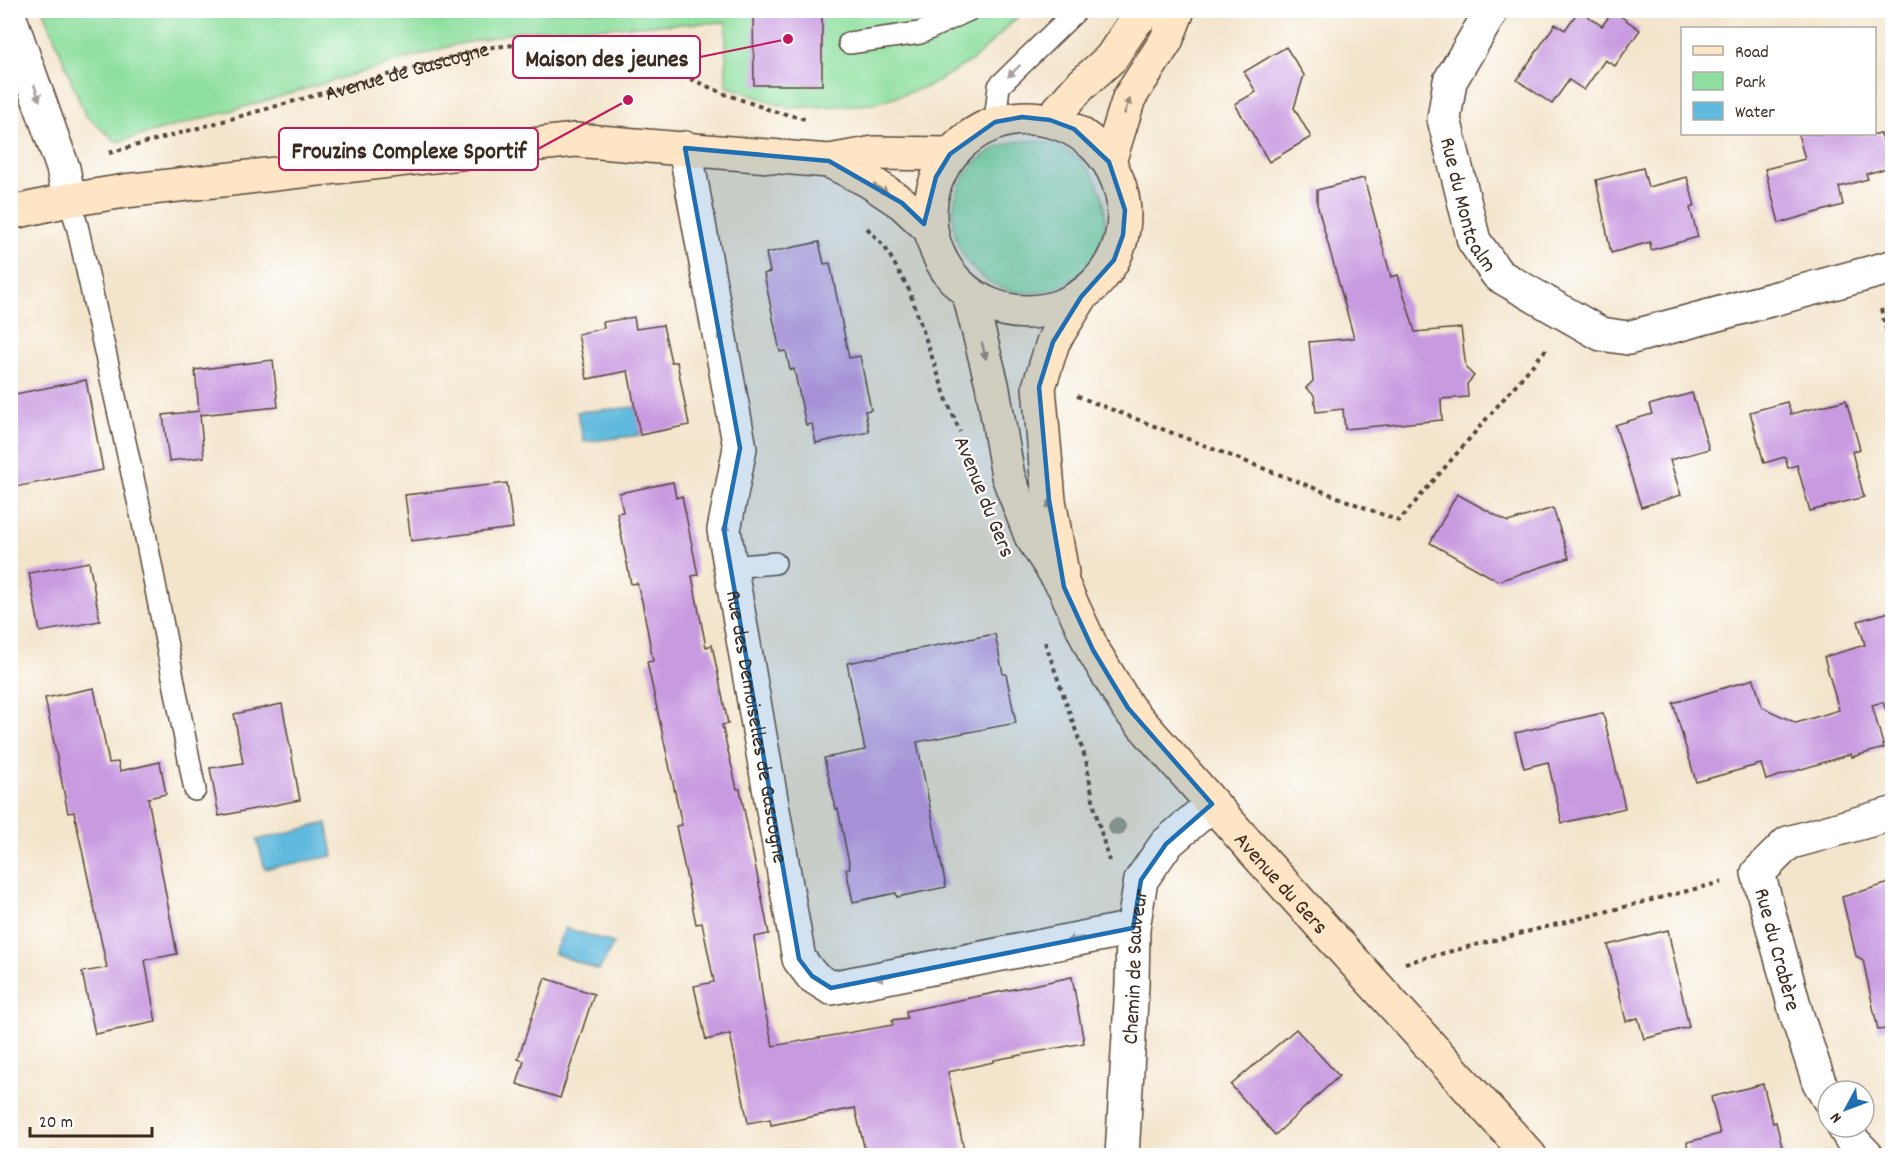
<svg xmlns="http://www.w3.org/2000/svg" width="1903" height="1166" viewBox="0 0 1903 1166" font-family="Dekko,sans-serif">
	<style>
		.green { fill: #8edf9f; stroke: #64845e; stroke-width: 1.5 }
		.water { fill: #60badd; stroke: #4e727e; stroke-width: 1.5 }
		.building { fill: #c89ae0 }
		.lines { fill: none; stroke-linecap: round; stroke-linejoin: round }
		.lane-casing { stroke: #574638; stroke-width: 24 }
		.street-casing { stroke: #574638; stroke-width: 36 }
		.secondary-casing { stroke: #574638; stroke-width: 36 }
		.path { stroke: #574638; stroke-width: 4; stroke-dasharray: 4.5 4.5; stroke-linecap: butt }
		.lane { stroke: #fff; stroke-width: 21 }
		.street { stroke: #fff; stroke-width: 33 }
		.secondary { stroke: #fde5c5; stroke-width: 33 }
		.tree { fill: #9c9c82 }
		.oneway { fill: #a79f9a }
		.oneway2 { fill: #9c8872 }
		.marked { fill: #1f6fb2; fill-opacity: 0.2; stroke: #1f6fb2; stroke-width: 4.5; stroke-linejoin: round }
		.labels { text-anchor: middle; stroke-width: 4.5; stroke-linejoin: round; paint-order: stroke }
		.street-label { font-size: 22px; fill: #3b2a1e; stroke: #fff }
		.leader { fill: none; stroke: #c2185b; stroke-width: 2 }
		.callout-dot { fill: #c2185b; stroke: #fff; stroke-width: 2 }
		.callout { fill: #fff; stroke: #c2185b; stroke-width: 2 }
		.callout-label { font-size: 24px; text-anchor: middle; font-weight: bold; fill: #3b2a1e }
	</style>
	<rect width="100%" height="100%" fill="#fff"/>
	<filter id="ink" filterUnits="userSpaceOnUse"><feTurbulence type="fractalNoise" baseFrequency=".0167" numOctaves="2"/><feDisplacementMap in="SourceGraphic" scale="12" xChannelSelector="R" yChannelSelector="G"/><feConvolveMatrix kernelMatrix="1 2 1 2 8 2 1 2 1" color-interpolation-filters="sRGB"/></filter>
	<filter id="wash" filterUnits="userSpaceOnUse"><feTurbulence type="fractalNoise" baseFrequency=".008" numOctaves="4" result="noise"/><feDisplacementMap in="SourceGraphic" scale="24" xChannelSelector="R" yChannelSelector="G"/><feGaussianBlur stdDeviation="1.35" result="paint"/><feColorMatrix in="noise" values="0 0 0 0 0 0 0 0 0 0 0 0 0 0 0 0 0 1.4 0 .05"/><feComposite in="paint" operator="in"/></filter>
	<g filter="url(#wash)">
		<rect width="100%" height="100%" fill="#f3e5cc"/>
		<g class="green">
			<polygon points="44,11 1024,11 973,60 929,86 872,104 789,108 726,86 726,22 521,31 450,46 230,111 117,142 85,115"/>
			<circle cx="1029" cy="217" r="76"/>
		</g>
		<g class="water">
			<polygon points="635,407 640,435 584,442 577,412"/>
			<polygon points="327,823 333,856 265,869 257,840"/>
			<polygon points="565,928 614,943 599,970 554,953"/>
		</g>
		<g id="blocks">
			<g class="building">
				<polygon points="753,10 822,10 822,85 754,85"/>
				<polygon points="1579,10 1602,26 1613,11 1640,30 1615,66 1605,60 1584,90 1569,80 1552,104 1517,80 1555,24 1565,30"/>
				<polygon points="1286,47 1304,75 1294,108 1311,137 1269,162 1235,104 1256,92 1244,72"/>
				<polygon points="1798,134 1881,134 1891,167 1866,174 1868,179 1839,187 1843,205 1779,223 1765,169 1805,159"/>
				<polygon points="1643,168 1648,187 1687,177 1695,206 1690,208 1698,237 1651,250 1650,242 1611,253 1596,180"/>
				<polygon points="1364,178 1391,277 1398,275 1415,332 1461,328 1466,368 1474,376 1467,384 1468,397 1441,399 1442,420 1345,429 1343,409 1316,412 1314,395 1306,388 1313,381 1309,342 1354,338 1317,204 1317,190"/>
				<polygon points="819,242 824,264 830,263 849,358 860,356 871,410 865,411 869,432 816,443 812,424 806,425 794,369 790,370 786,351 780,352 764,274 770,272 766,253"/>
				<polygon points="634,317 636,329 663,325 671,362 677,362 689,425 640,435 628,371 587,379 578,334 604,328 603,322"/>
				<polygon points="273,360 278,407 200,415 204,457 169,461 163,415 199,411 195,370"/>
				<polygon points="86,380 103,470 15,487 10,467 10,395"/>
				<polygon points="1692,393 1709,449 1670,460 1681,495 1641,507 1615,425 1652,414 1649,405"/>
				<polygon points="1846,400 1860,449 1852,452 1864,497 1810,511 1797,465 1788,468 1785,457 1764,463 1750,412 1787,402 1791,414"/>
				<polygon points="673,482 676,498 682,496 698,575 692,576 706,647 712,645 728,724 722,725 737,789 740,789 769,934 754,937 764,1007 773,1046 893,1025 892,1020 907,1018 906,1011 1072,977 1084,1043 994,1060 994,1062 948,1072 965,1155 866,1155 855,1108 771,1125 770,1119 748,1123 730,1034 706,1040 694,986 714,982 702,923 696,924 676,826 682,825 647,662 653,661 642,601 637,583 631,584 617,513 623,512 619,493"/>
				<polygon points="507,483 513,528 411,541 405,495"/>
				<polygon points="1457,494 1508,522 1553,508 1569,558 1498,581 1430,543"/>
				<polygon points="89,562 100,621 40,632 29,573"/>
				<polygon points="1893,611 1893,710 1886,711 1883,702 1872,705 1884,748 1852,757 1851,754 1766,780 1761,764 1696,782 1673,703 1754,679 1762,707 1796,723 1839,710 1824,657 1865,645 1858,621"/>
				<polygon points="995,634 1003,674 1006,674 1016,723 917,742 946,887 897,897 896,893 853,902 846,869 850,868 838,809 836,809 824,758 865,750 847,663"/>
				<polygon points="94,688 109,763 118,762 120,771 160,762 166,794 148,798 177,954 145,960 156,1022 95,1034 82,972 107,968 74,812 68,813 45,698"/>
				<polygon points="282,704 300,800 219,816 210,768 243,763 234,714"/>
				<polygon points="1603,713 1625,808 1562,823 1548,762 1524,768 1515,733"/>
				<polygon points="1893,882 1893,1028 1878,1030 1863,960 1856,956 1842,897"/>
				<polygon points="1668,930 1689,1027 1644,1039 1638,1018 1626,1021 1608,945"/>
				<polygon points="545,978 594,994 560,1098 517,1084 524,1061 518,1059"/>
				<polygon points="1296,1029 1339,1076 1275,1135 1231,1085"/>
				<polygon points="1763,1084 1773,1123 1776,1122 1784,1155 1688,1155 1687,1142 1720,1134 1711,1097"/>
			</g>
		</g>
	</g>
	<g filter="url(#ink)">
		<use href="#blocks" fill-opacity="0" stroke="#574638" stroke-width="1.5"/>
		<g class="lines">
			<defs>
				<g id="lane">
					<polyline points="849,43 920,33 969,10"/>
					<polyline points="995,122 999,86 1077,10"/>
					<polyline points="69,200 77,225 143,523 195,790"/>
					<polyline points="731,567 775,563"/>
				</g>
				<g id="street">
					<path id="s2" d="M1492 10 1450 81 1444 119 1474 241 1498 275 1601 334 1628 338 1892 267"/>
					<polyline points="10,18 63,168 69,200"/>
					<path id="s3" d="M685 148 740 448 724 530 799 959 812 976 831 988 1133 928"/>
					<polyline points="1828,1098 1819,1082 1797,1016 1758,873 1788,843 1892,814"/>
					<polyline points="1844,1127 1852,1140 1867,1156"/>
					<path id="s4" d="M1122 1156 1132 984 1133 928 1141 880 1166 844 1212 804"/>
				</g>
				<g id="secondary">
					<circle cx="1027" cy="215" r="97"/>
					<polyline points="1050,120 1080,86 1111,58 1135,22 1147,10"/>
					<polyline points="829,161 869,181 902,203 930,229"/>
					<polyline points="1109,162 1129,98 1166,41 1178,10"/>
					<polyline points="10,213 69,200 125,191 575,140 829,161 874,153 950,154"/>
					<path id="s5" d="M969 294 992 384 1008 476 1031 536 1064 587 1093 650 1128 708 1262 860 1530 1156"/>
					<polyline points="1062,573 1049,500 1039,387 1053,342 1081,297"/>
				</g>
			</defs>
			<use href="#lane" class="lane-casing"/>
			<use href="#street" class="street-casing"/>
			<use href="#secondary" class="secondary-casing"/>
			<g class="path">
				<path id="s1" d="M109 153 484 48 555 41 593 42 624 50 725 94 773 111 805 119"/>
				<polyline points="867,228 885,247 909,290 946,398 960,432"/>
				<polyline points="1881,309 1892,352"/>
				<polyline points="1077,396 1399,521 1548,347"/>
				<polyline points="1045,642 1086,760 1095,810 1109,861"/>
				<polyline points="1405,963 1722,882"/>
			</g>
			<use href="#lane" class="lane"/>
			<use href="#street" class="street"/>
			<use href="#secondary" class="secondary"/>
		</g>
		<circle class="tree" cx="1117" cy="827" r="9"/>
		<defs><path id="oneway-solid" d="M-6-.8H1V-3.2L6.5 0L1 3.2V.8H-6Z" transform="scale(1.5)"/></defs>
		<g class="oneway">
			<use href="#oneway-solid" transform="translate(1014 71) rotate(136)"/>
			<use href="#oneway-solid" transform="translate(37 93) rotate(71)"/>
			<use href="#oneway-solid" transform="translate(721 341) rotate(-100)"/>
			<use href="#oneway-solid" transform="translate(726 532) rotate(-92)"/>
			<use href="#oneway-solid" transform="translate(1075 939) rotate(169)"/>
			<use href="#oneway-solid" transform="translate(884 977) rotate(169)"/>
		</g>
		<g class="oneway2">
			<use href="#oneway-solid" transform="translate(1127 106) rotate(-71)"/>
			<use href="#oneway-solid" transform="translate(881 189) rotate(33)"/>
			<use href="#oneway-solid" transform="translate(984 351) rotate(76)"/>
			<use href="#oneway-solid" transform="translate(1050 509) rotate(-100)"/>
		</g>
	</g>
	<path class="marked" d="M1022 117 1050 120 1074 129 1109 162 1125 210 1123 235 1114 260 1081 297 1053 342 1039 387 1049 500 1064 587 1093 650 1128 708 1212 804 1166 844 1141 880 1133 928 831 988 812 976 799 959 724 530 740 448 685 148 829 161 902 203 924 224 936 177 950 154 995 122Z"/>
	<g class="labels">
		<g class="street-label">
			<text dy="8" stroke="none"><textPath href="#s1" startOffset="309">Avenue de Gascogne</textPath></text>
			<text dy="8" stroke="none"><textPath href="#s2" startOffset="210">Rue du Montcalm</textPath></text>
			<text transform="translate(986 496) rotate(68)" y="8">Avenue du Gers</text>
			<text dy="8" stroke="none"><textPath href="#s3" startOffset="588">Rue des Demoiselles de Gascogne</textPath></text>
			<text dy="8" stroke="none"><textPath href="#s5" startOffset="681">Avenue du Gers</textPath></text>
			<text transform="translate(1779 949) rotate(75)" y="8">Rue du Crabère</text>
			<text dy="8" stroke="none"><textPath href="#s4" startOffset="190">Chemin de Sauveur</textPath></text>
		</g>
	</g>
	<path class="leader" d="M788 39L700 57M628 100L538 149"/>
	<g class="callout-dot">
		<circle cx="788" cy="39" r="6"/>
		<circle cx="628" cy="100" r="6"/>
	</g>
	<g class="callout">
		<rect x="513" y="36" width="187" height="42" rx="6"/>
		<rect x="279" y="128" width="259" height="42" rx="6"/>
	</g>
	<g class="callout-label">
		<text x="607" y="66">Maison des jeunes</text>
		<text x="409" y="158">Frouzins Complexe Sportif</text>
	</g>
	<rect width="1903" height="1166" fill="none" stroke="#fff" stroke-width="36"/>
	<rect x="1681" y="27" width="195" height="108" fill="#ffffff" stroke="#b1aaa5" stroke-width="1.5"/>
	<rect x="1693" y="46" width="30" height="9" fill="#fde5c5" stroke="#b1aaa5" stroke-width="1.5"/>
	<text x="1735" y="57" font-size="18" fill="#3b2a1e">Road</text>
	<rect x="1693" y="72" width="30" height="18" fill="#8edf9f" stroke="#b1aaa5" stroke-width="1.5"/>
	<text x="1735" y="87" font-size="18" fill="#3b2a1e">Park</text>
	<rect x="1693" y="102" width="30" height="18" fill="#60badd" stroke="#b1aaa5" stroke-width="1.5"/>
	<text x="1735" y="117" font-size="18" fill="#3b2a1e">Water</text>
	<g transform="translate(1846 1109) rotate(229)"><circle r="28" fill="#ffffff" stroke="#b1aaa5" stroke-width="1.5"/>
	<path d="M0-4.5L10 22L0 15L-10 22Z" fill="#1f6fb2"/>
	<text y="-9" font-size="16" font-weight="bold" text-anchor="middle" fill="#3b2a1e">N</text>
	</g>
	<path d="M30 1127v9h122v-9" fill="none" stroke="#3b2a1e" stroke-width="3"/>
	<text x="39" y="1127" font-size="18" fill="#3b2a1e" stroke="#ffffff" stroke-width="4.5" paint-order="stroke">20 m</text>
</svg>
